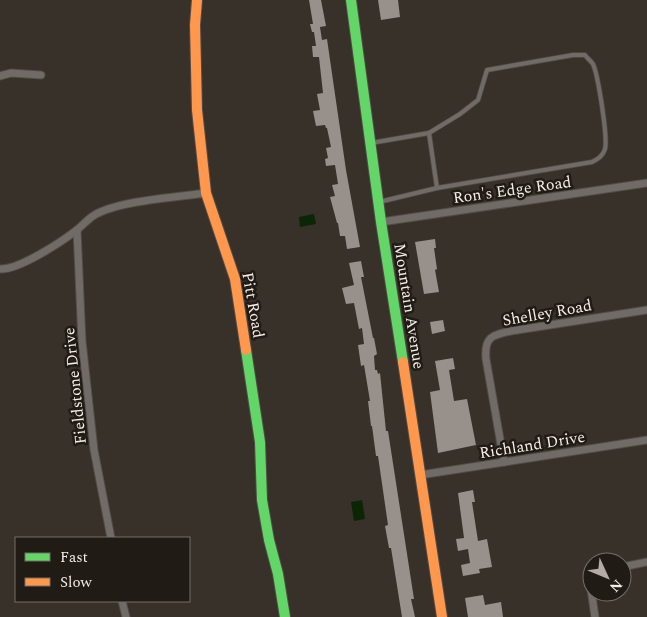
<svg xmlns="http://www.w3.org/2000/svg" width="647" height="617" viewBox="0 0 647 617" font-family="Spectral,serif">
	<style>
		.water { fill: #0b2604 }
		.building { fill: #97908b }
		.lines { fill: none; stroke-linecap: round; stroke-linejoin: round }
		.lane-casing { stroke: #524c46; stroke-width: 5.5 }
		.street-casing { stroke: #524c46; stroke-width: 9 }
		.fast-casing { stroke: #524c46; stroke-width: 12 }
		.slow-casing { stroke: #524c46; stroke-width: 12 }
		.lane { stroke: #706b66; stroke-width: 4 }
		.street { stroke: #706b66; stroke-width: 7 }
		.fast { stroke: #63d668; stroke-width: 10 }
		.slow { stroke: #ff974d; stroke-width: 10 }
		.labels { text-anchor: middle; stroke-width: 5; stroke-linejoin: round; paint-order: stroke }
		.street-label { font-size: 16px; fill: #f5eee5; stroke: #201b15 }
	</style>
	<rect width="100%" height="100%" fill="#37312a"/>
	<g class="water">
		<polygon points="314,214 316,224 300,227 299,217"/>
		<polygon points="362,500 365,519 354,521 351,502"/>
	</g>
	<g class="building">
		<polygon points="309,0 321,0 326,26 320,27 322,40 327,39 346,170 360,247 347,249 345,236 340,236 338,223 337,223 330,197 335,196 332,185 338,184 335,165 326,166 325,159 328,158 326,148 331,147 327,128 326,128 325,125 316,126 313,111 320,110 317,94 323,93 319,57 313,57 312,46 316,46 314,32 312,32 310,24 313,24"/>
		<polygon points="378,0 398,0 400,17 381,20"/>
		<polygon points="435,239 436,248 434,248 437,269 435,270 439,292 424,294 415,242"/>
		<polygon points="361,261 364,277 361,277 373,338 374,338 377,354 374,356 375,370 377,370 378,374 380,373 386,431 388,431 414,599 411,599 415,617 402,617 391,548 389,548 385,526 388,525 378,456 376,456 372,426 371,426 368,401 370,401 364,365 361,366 358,345 364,344 362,328 359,329 354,303 346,304 342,288 354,285 349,263"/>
		<polygon points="443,320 445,331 432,334 430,322"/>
		<polygon points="453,358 455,369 449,370 454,401 467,399 476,445 438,453 430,392 440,390 435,361"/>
		<polygon points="473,490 475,502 472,502 478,541 487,539 492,567 479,569 480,573 463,576 461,565 470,563 468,549 458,551 456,539 464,538 458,493"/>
		<polygon points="483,595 485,605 501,602 503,617 468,617 465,598"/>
	</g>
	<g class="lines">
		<defs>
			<g id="lane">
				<polyline points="429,133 437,188"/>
				<path d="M371 143 429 133 460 114 478 100 487 70 573 55H585C587 58 591 61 593 64 598 75 608 137 605 149 603 156 598 159 592 162L437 188 379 202"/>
			</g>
			<g id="street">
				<polyline points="0,76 11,73 41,75"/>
				<polyline points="381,222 647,183"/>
				<polyline points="77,230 82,341 94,450 111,538"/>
				<path d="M0 269C19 270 63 241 78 229 83 225 87 220 93 216 115 201 177 197 206 193"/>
				<path d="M504 462 486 359C484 337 492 335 511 331L647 310"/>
				<polyline points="420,475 647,440"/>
				<polyline points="622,567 647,562"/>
				<polyline points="592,583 591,589 595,617"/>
				<polyline points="122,601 126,617"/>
			</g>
			<g id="fast">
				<polyline points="351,0 381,222 403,362"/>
				<polyline points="246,350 260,442 262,500 269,540 278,574 285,617"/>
			</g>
			<g id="slow">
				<polyline points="197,0 195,25 197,110 206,193 235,279 246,350"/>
				<polyline points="403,362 442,617"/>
			</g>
		</defs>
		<use href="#lane" class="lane-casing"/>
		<use href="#street" class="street-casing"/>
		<use href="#fast" class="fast-casing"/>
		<use href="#slow" class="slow-casing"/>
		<use href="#lane" class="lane"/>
		<use href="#street" class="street"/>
		<use href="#fast" class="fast"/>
		<use href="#slow" class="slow"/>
	</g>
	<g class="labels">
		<g class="street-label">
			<text transform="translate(512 189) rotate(-8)" y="6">Ron's Edge Road</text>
			<text transform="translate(254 305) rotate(80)" y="6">Pitt Road</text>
			<text transform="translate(410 306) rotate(81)" y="6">Mountain Avenue</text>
			<text transform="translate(547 312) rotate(-10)" y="6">Shelley Road</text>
			<text transform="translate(74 386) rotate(-96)" y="6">Fieldstone Drive</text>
			<text transform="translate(532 444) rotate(-9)" y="6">Richland Drive</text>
		</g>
	</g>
	<rect x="15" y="537" width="175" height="65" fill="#201b15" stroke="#756f68"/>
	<rect x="25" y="553" width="25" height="8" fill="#63d668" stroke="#756f68"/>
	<text x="60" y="562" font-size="15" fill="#f5eee5">Fast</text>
	<rect x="25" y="578" width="25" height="8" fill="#ff974d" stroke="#756f68"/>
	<text x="60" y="587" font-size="15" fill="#f5eee5">Slow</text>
	<g transform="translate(607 577) rotate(134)"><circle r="24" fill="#201b15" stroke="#756f68"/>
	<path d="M0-4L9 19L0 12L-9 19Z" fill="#b2aca4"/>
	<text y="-8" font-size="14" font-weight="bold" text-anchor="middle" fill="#f5eee5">N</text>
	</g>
</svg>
